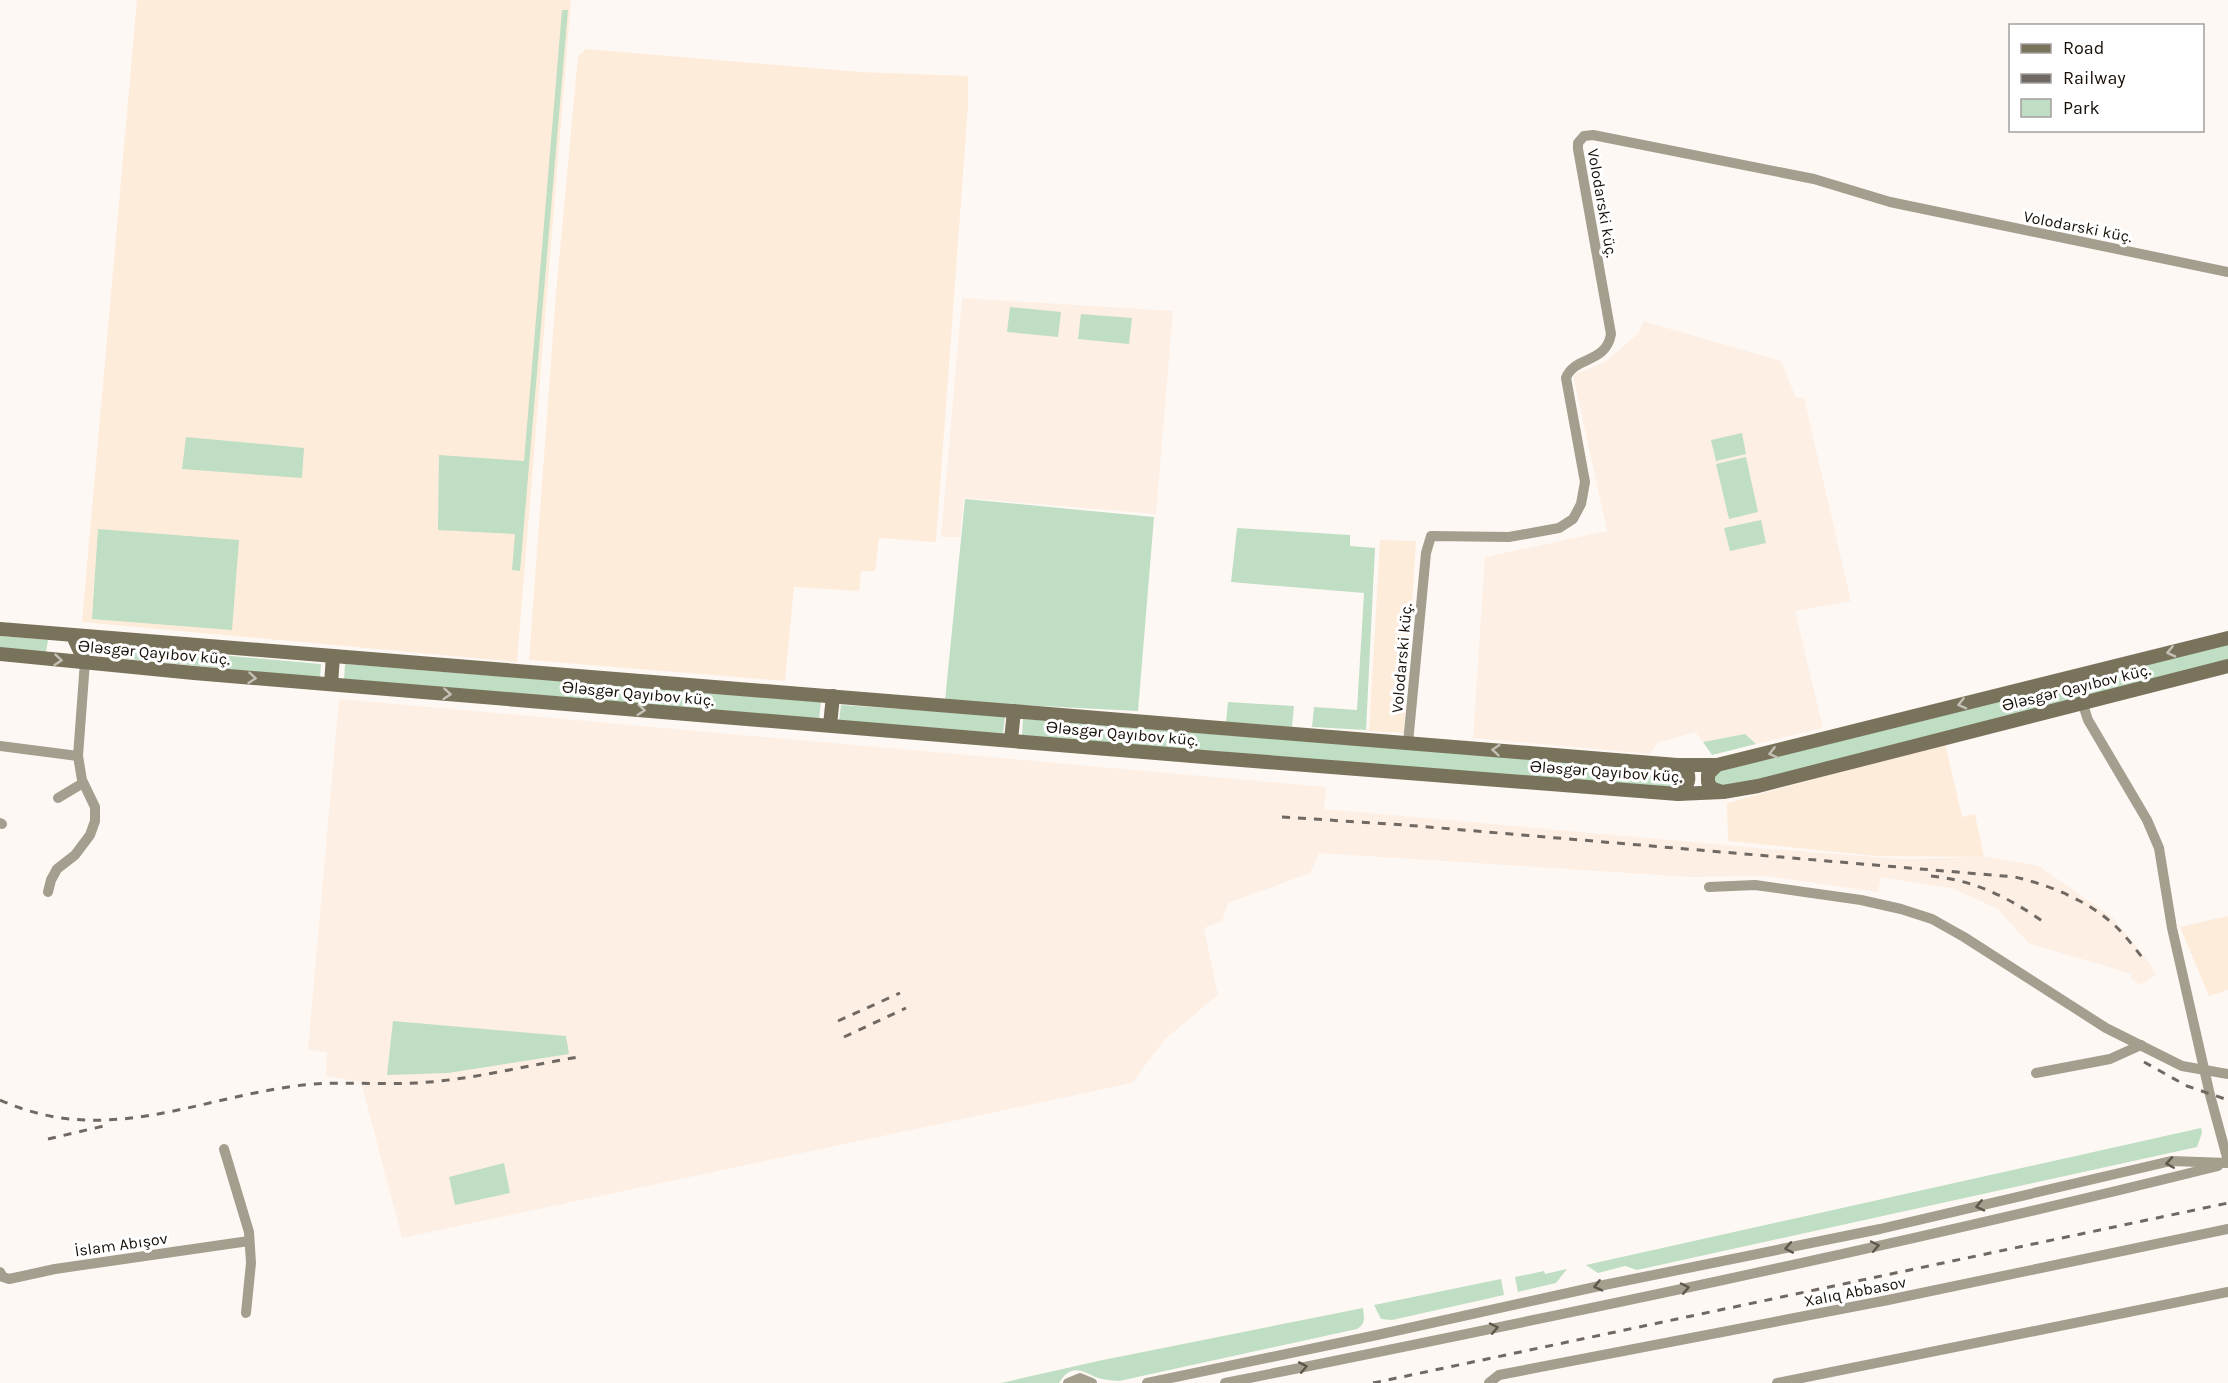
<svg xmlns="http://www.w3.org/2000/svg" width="2228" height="1383" viewBox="0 0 2228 1383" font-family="Karla,sans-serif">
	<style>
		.industrial { fill: #feecdb }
		.built { fill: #fdefe4 }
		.green { fill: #bfdec3 }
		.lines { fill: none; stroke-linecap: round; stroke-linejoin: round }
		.street { stroke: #a39e8e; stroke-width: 10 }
		.secondary { stroke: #7a735c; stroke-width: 14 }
		.rail { stroke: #706862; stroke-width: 3; stroke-dasharray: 8 8; stroke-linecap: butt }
		.oneway { stroke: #c3c0b6 }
		.oneway2 { stroke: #5e564a }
		.labels { text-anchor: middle; stroke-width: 6; stroke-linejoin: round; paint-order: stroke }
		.street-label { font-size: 16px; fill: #180f07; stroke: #fff }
	</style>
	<rect width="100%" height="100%" fill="#fef8f4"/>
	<g class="industrial">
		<polygon points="137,0 571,0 517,662 82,622"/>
		<polygon points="586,49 860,72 968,76 968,106 936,542 879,538 875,571 861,571 859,591 794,587 785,681 529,660 556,294 578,56"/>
		<polygon points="1380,540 1416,541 1404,733 1369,731"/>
		<polygon points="1945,743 1962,817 1975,814 1984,857 1876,856 1728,841 1727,803"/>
		<polygon points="2228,916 2228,990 2209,996 2180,927"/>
	</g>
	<g class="built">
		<polygon points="962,298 1173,311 1156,514 964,498 960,537 941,537"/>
		<polygon points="1643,321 1781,361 1796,398 1804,398 1851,601 1795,611 1823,728 1756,744 1745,734 1703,742 1695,732 1657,743 1650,754 1473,738 1485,557 1607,531 1573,375 1605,362 1639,333"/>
		<polygon points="339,699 1326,787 1324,809 1770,849 1902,859 1988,857 2039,866 2113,918 2150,964 2156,975 2141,985 2130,978 2132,974 2028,943 1998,909 1954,889 1881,877 1878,892 1766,876 1691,877 1319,853 1310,873 1228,903 1222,921 1204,928 1218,995 1164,1040 1132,1083 402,1238 361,1082 326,1076 327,1053 308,1049"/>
	</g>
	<g class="green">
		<polygon points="562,10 568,10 520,571 512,570 515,534 438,530 439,455 524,461"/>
		<polygon points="1010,307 1061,312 1058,337 1007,332"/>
		<polygon points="1081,314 1132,318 1129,344 1078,339"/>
		<polygon points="1742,433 1746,454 1716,461 1711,440"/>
		<polygon points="186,437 304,448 302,478 182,469"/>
		<polygon points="1746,457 1758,512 1729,519 1716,464"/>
		<polygon points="965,499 1154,517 1138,711 945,701"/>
		<polygon points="1761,520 1766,543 1730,551 1724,528"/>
		<polygon points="1237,528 1350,535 1350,546 1375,548 1366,730 1312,727 1314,707 1357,710 1364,593 1231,582"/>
		<polygon points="98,529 239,540 232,630 92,619"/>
		<polygon points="0,636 48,640 46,652 0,648"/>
		<polygon points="2228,644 2228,660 1748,783 1726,787 1714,782 1715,775 1721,771"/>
		<polygon points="109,645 321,664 320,678 109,657"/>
		<polygon points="345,664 821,702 819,719 344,679"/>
		<polygon points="1228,702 1294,706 1292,727 1226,722"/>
		<polygon points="841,705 1005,716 1003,733 839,721"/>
		<polygon points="1023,719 1668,770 1677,772 1681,776 1679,783 1676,787 1669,788 1022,736"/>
		<polygon points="1745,734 1756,744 1712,755 1703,742"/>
		<polygon points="393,1021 566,1036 569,1054 448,1073 387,1075"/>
		<polygon points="2201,1128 2202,1133 2197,1147 1637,1270 1625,1266 1598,1273 1586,1265"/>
		<polygon points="504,1163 510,1193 455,1205 449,1177"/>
		<polygon points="1567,1269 1556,1283 1518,1292 1515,1277 1544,1271 1545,1274"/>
		<polygon points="1501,1279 1504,1295 1392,1320 1381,1319 1374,1305"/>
		<path d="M1363 1308C1364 1317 1366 1324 1357 1329L1119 1381C1111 1380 1103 1380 1095 1377 1080 1369 1070 1365 1059 1383H1001L1098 1361Z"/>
	</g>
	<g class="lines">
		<g class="street">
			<polyline points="2082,702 2088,720 2147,820 2159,848 2172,928 2210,1095 2228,1161"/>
			<path d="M1408 743 1426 553 1431 536 1509 537 1559 528 1573 519 1581 504 1585 482 1566 378C1574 356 1606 364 1611 334L1578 149V143L1584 136 1593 135 1814 179 1890 202 2228 272"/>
			<polyline points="0,746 78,756 85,662"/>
			<polyline points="58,798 83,783"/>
			<polyline points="0,823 2,824"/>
			<polyline points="1709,887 1755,885 1861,900 1901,909 1932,919 1964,937 2106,1028 2182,1066 2228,1074"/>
			<polyline points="48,892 51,880 57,869 75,855 90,835 95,821 95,807 82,780 78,756"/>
			<polyline points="2036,1073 2110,1059 2141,1045"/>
			<polyline points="224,1149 249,1232 251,1263 246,1313"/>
			<polyline points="0,1272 3,1277 9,1279 55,1269 249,1241"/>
			<polyline points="1068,1383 1080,1378 1092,1383"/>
			<polyline points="1147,1383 1377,1335 1604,1285 1880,1229 2171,1161 2228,1163"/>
			<path d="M1225 1383C1557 1316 1889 1248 2218 1166"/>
			<polyline points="1489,1383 1499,1375 1888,1300 2228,1229"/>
			<polyline points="1777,1383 2228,1292"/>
		</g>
		<g class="secondary">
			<polyline points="0,629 1677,765 1717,765 2228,638"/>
			<polyline points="73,636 85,662"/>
			<polyline points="0,654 194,673 1216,758 1678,794 1723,792 1758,786 2228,666"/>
			<polyline points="331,684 333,656"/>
			<polyline points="830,725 833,696"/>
			<polyline points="1011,740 1014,711"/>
			<polyline points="1717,765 1708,774 1708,782 1711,788 1722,792"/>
			<path d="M1678 794C1689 787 1692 776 1683 765"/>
		</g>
		<g class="rail">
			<path d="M1282 817 1405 825 2015 877C2049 885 2086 900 2112 923 2125 934 2135 949 2146 962"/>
			<path d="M1931 876C1974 880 2010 898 2045 923"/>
			<polyline points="838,1021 900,993"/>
			<polyline points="844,1037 906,1008"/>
			<polyline points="2144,1062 2187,1086 2228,1100"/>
			<path d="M0 1100C106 1148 198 1097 303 1085 341 1081 379 1085 416 1083 470 1080 525 1066 578 1057"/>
			<polyline points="48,1139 108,1125"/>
			<polyline points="1373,1383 2228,1203"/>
		</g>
	</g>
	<defs><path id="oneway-chevron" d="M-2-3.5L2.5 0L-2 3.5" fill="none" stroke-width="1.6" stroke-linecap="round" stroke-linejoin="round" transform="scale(1.5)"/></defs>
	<g class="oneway">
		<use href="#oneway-chevron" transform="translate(2171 652) rotate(167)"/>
		<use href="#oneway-chevron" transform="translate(58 660) rotate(5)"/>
		<use href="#oneway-chevron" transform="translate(252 678) rotate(5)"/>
		<use href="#oneway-chevron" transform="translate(447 694) rotate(5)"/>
		<use href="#oneway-chevron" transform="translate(1962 704) rotate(166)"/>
		<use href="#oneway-chevron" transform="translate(641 710) rotate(5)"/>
		<use href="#oneway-chevron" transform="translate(1496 750) rotate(-175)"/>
		<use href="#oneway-chevron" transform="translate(1773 753) rotate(166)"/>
	</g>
	<g class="oneway2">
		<use href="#oneway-chevron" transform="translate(2170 1163) rotate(171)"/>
		<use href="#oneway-chevron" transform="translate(1980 1206) rotate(167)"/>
		<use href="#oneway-chevron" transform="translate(1875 1246) rotate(-12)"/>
		<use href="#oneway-chevron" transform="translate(1789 1248) rotate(169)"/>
		<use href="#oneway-chevron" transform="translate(1598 1286) rotate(167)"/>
		<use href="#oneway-chevron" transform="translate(1685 1288) rotate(-12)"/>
		<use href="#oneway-chevron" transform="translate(1494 1328) rotate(-12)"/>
		<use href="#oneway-chevron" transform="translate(1303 1367) rotate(-11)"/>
	</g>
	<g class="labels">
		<g class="street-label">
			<text transform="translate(1603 203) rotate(80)" y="6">Volodarski küç.</text>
			<text transform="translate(2078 226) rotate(11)" y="6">Volodarski küç.</text>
			<text transform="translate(154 652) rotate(5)" y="6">Ələsgər Qayıbov küç.</text>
			<text transform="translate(1401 658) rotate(-85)" y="6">Volodarski küç.</text>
			<text transform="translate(2076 687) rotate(-14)" y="6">Ələsgər Qayıbov küç.</text>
			<text transform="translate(638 693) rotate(5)" y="6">Ələsgər Qayıbov küç.</text>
			<text transform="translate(1122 733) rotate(5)" y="6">Ələsgər Qayıbov küç.</text>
			<text transform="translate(1606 771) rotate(4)" y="6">Ələsgər Qayıbov küç.</text>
			<text transform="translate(121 1244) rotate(-8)" y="6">İslam Abışov</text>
			<text transform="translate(1855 1291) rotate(-11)" y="6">Xalıq Abbasov</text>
		</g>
	</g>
	<rect x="2009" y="24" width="195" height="108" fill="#ffffff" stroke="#a39f9c" stroke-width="1.5"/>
	<rect x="2021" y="44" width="30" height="9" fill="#7a735c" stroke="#a39f9c" stroke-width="1.5"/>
	<text x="2063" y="54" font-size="18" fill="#180f07">Road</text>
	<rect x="2021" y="74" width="30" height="9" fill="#706862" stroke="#a39f9c" stroke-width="1.5"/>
	<text x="2063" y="84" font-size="18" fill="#180f07">Railway</text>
	<rect x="2021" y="99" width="30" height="18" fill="#bfdec3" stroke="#a39f9c" stroke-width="1.5"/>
	<text x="2063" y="114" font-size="18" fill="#180f07">Park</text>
</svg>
